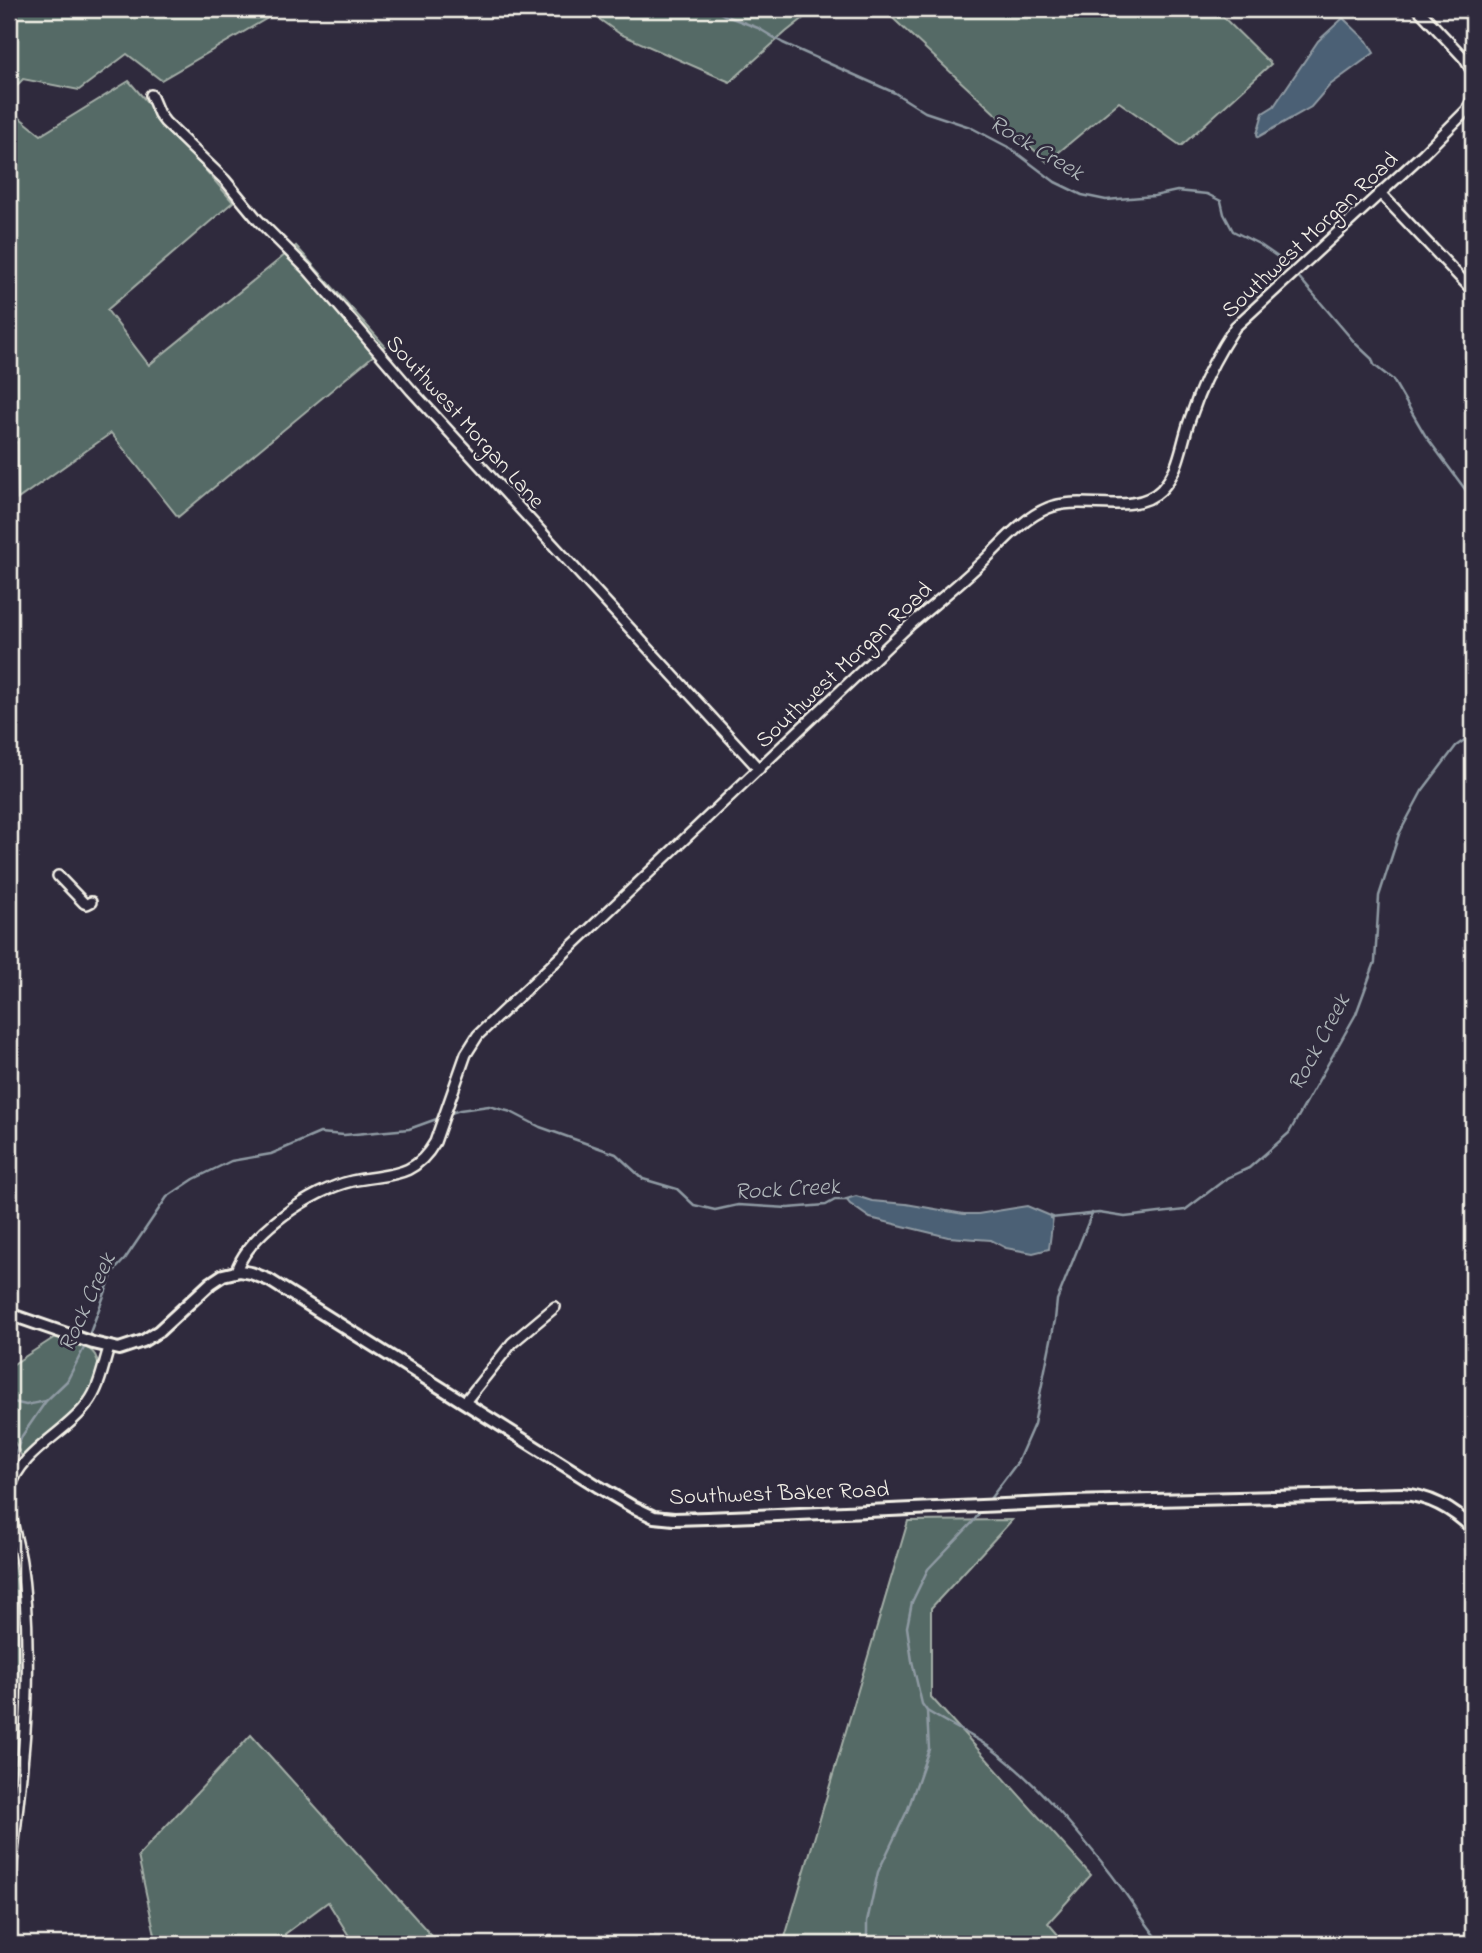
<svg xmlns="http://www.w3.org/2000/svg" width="1482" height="1953" viewBox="0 0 1482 1953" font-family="'Indie Flower',sans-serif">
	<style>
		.green { fill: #546a66; stroke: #a4aea7; stroke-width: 2 }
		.water { fill: #4b6075; stroke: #8f9aa3; stroke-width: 2 }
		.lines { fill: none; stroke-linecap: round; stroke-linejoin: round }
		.stream { stroke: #8f9aa3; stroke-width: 2.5 }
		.minor-casing { stroke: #f4f1e8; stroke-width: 14 }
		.major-casing { stroke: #f4f1e8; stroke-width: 16 }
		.minor { stroke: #2f2a3d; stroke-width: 9 }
		.major { stroke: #2f2a3d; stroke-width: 10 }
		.labels { text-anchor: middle; stroke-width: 5; stroke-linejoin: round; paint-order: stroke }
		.street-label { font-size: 23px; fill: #f4f1e8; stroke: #2f2a3d }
		.water-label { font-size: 24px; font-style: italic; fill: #b0b7ba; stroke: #2f2a3d }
	</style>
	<rect width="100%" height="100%" fill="#2f2a3d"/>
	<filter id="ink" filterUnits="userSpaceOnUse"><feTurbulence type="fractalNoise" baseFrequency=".0143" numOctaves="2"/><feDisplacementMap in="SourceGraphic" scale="14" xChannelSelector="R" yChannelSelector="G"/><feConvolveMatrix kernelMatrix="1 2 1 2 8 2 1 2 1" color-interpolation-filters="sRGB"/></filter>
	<g filter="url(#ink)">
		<g class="green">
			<polygon points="9,9 283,9 161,80 127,54 79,90 23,79 9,94"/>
			<polygon points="585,9 815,9 786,32 730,82 620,34"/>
			<polygon points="883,9 1215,9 1271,64 1181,146 1119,102 1047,162"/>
			<polygon points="129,81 233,202 107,310 149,365 296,246 385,346 178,517 111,433 18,499 17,442 9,444 9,109 41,135"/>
			<path d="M55 1337C67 1341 88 1344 95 1355 114 1386 45 1440 23 1456L21 1455 15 1443 9 1439V1367Z"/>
			<polygon points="1012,1520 931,1608 931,1697 1091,1875 1048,1923 1066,1944 783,1944 908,1521"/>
			<polygon points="9,1542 16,1578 19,1667 15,1761 9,1811"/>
			<polygon points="251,1735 439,1944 354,1944 328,1902 285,1934 287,1944 157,1944 138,1856"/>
		</g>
		<g class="water">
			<polygon points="1343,18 1367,41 1374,53 1330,85 1311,107 1258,137 1257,134 1263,113 1274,106 1318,41"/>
			<polygon points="856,1196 872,1201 906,1204 964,1214 978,1214 1027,1206 1053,1217 1049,1249 1033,1253 1006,1248 991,1240 948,1237 870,1218 850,1204 846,1199"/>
		</g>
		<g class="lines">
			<g class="stream">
				<polyline points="713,9 724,15 758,28 783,43 895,93 925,112 970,127 1010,148 1055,182 1082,195 1106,200 1154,196 1177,191 1207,194 1221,201 1224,214 1233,231 1259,244 1285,262 1292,270"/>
				<polyline points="1297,275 1356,344 1372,359 1374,365 1393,380 1425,435 1473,500"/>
				<polyline points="448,1114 460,1110 489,1106 511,1112 540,1127 616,1154 643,1179 677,1189 694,1205 715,1210 738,1205 788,1208 826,1205 835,1200 848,1200"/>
				<polyline points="1051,1218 1099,1213 1125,1217 1185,1210 1227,1178 1249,1168 1289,1133 1356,1014 1375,962 1379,896 1399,834 1422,791 1456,746 1473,734"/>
				<polyline points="88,1338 113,1272 125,1259 167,1197 194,1179 231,1161 271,1154 320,1133 344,1135 409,1129 442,1117"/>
				<polyline points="9,1401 26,1405 46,1401"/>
				<polyline points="9,1469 22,1436 46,1401 67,1381 86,1344"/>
				<polyline points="987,1503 1017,1463 1034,1424 1055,1320 1057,1300 1092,1213"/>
				<path d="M927 1711C948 1724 972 1735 992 1749 1036 1782 1074 1827 1108 1870 1127 1894 1142 1920 1162 1944"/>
				<polyline points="867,1944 867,1922 878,1872 908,1809 929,1749 927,1711 922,1704 912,1661 907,1627 912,1602 928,1569 972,1523 981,1511"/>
			</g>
			<defs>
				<g id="minor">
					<polyline points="1418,9 1464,58 1473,73"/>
					<polyline points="151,95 159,114 165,122 225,180 258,220 309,271 411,390 759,769"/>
					<polyline points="1380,193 1473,291"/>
					<polyline points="58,876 84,903 87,904 91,902"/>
					<path d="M236 1271C250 1232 312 1190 352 1181 389 1173 413 1180 435 1142L466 1054 478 1035 911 624C933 605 957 586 979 565 1000 546 1021 519 1048 508 1081 494 1134 517 1161 490 1177 473 1180 453 1186 432 1189 420 1194 409 1198 397 1208 371 1220 350 1235 327L1424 153 1467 110 1473 98"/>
					<polyline points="465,1402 512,1343 555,1307"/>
					<path d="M9 1897C15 1814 30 1731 27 1647 27 1619 25 1590 21 1562 18 1541 6 1508 10 1489 20 1451 67 1433 88 1403 100 1387 103 1366 109 1348"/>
				</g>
				<path id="major" d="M9 1314 93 1343 119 1349 143 1341 159 1331 211 1283 223 1275 240 1271 251 1273 269 1280 599 1487 633 1507 654 1517 674 1519 707 1518 1070 1502 1402 1494C1431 1496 1453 1509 1473 1529"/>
			</defs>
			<use href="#minor" class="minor-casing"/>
			<use href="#major" class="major-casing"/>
			<use href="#minor" class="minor"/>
			<use href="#major" class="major"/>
		</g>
	</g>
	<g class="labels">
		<g class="street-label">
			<text transform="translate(1309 234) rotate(-43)" y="8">Southwest Morgan Road</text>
			<text transform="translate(466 421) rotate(48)" y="8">Southwest Morgan Lane</text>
			<text transform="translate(843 664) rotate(-43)" y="8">Southwest Morgan Road</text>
			<text transform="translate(779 1492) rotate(-2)" y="8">Southwest Baker Road</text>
		</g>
		<g class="water-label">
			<text transform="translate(1037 147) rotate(31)" y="8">Rock Creek</text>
			<text transform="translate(1318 1042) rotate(-62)" y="8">Rock Creek</text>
			<text transform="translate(787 1188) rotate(-3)" y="8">Rock Creek</text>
			<text transform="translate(86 1302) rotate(-65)" y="8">Rock Creek</text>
		</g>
	</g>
	<rect width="1482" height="1953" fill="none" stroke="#2f2a3d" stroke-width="35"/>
	<rect x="18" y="18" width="1447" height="1918" fill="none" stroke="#f4f1e8" stroke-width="2.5" filter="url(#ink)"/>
</svg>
